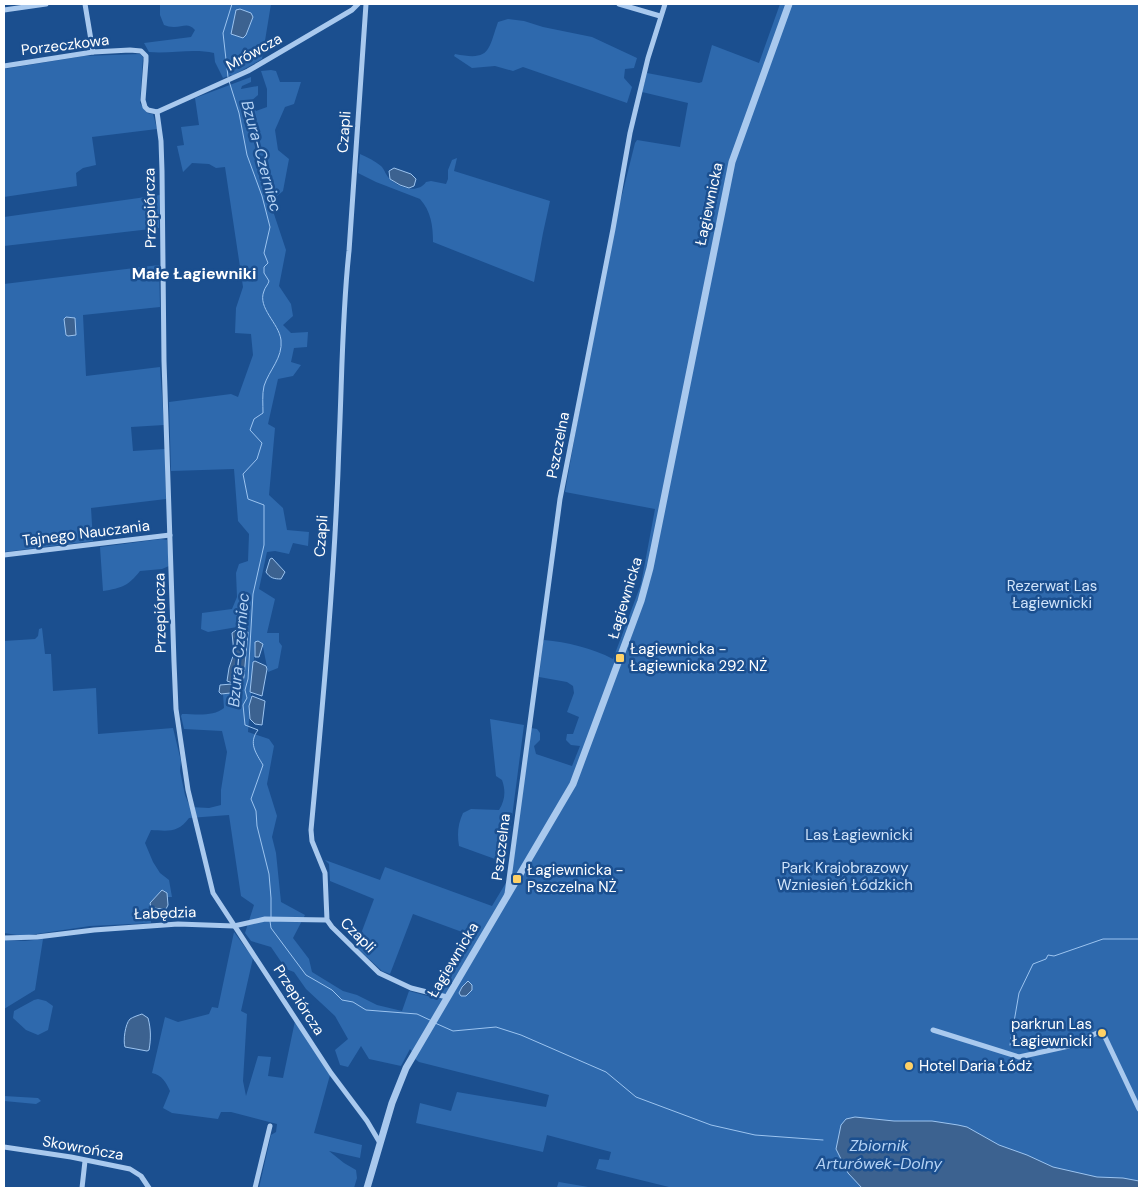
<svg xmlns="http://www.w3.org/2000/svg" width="1143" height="1192" viewBox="0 0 1143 1192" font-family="'DM Sans',sans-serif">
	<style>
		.green { fill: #2e69ad }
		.water { fill: #3c6290; stroke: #9cc4f0 }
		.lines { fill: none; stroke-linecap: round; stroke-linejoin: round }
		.stream { stroke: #9cc4f0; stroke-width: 1 }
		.minor { stroke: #a9c9ee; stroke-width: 5 }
		.tertiary { stroke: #a9c9ee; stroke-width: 7 }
		.poi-dot { fill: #ffd166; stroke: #1b4f8f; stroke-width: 2 }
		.labels { text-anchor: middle; stroke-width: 5; stroke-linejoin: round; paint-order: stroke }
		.street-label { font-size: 15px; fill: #fff; stroke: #1b4f8f }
		.park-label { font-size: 15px; fill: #cfe3fa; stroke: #1b4f8f }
		.poi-label { font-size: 15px; fill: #fff; stroke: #1b4f8f; text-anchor: start }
		.water-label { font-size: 16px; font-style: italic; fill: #b5d3f5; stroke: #1b4f8f }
		.neighbourhood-label { font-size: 16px; font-weight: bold; fill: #fff; stroke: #1b4f8f }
	</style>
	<rect width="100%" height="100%" fill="#1b4f8f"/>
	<g class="green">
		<path d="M160 4H271L262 59 232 76 231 75 223 78 215 62 214 53C193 48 171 54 149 52L144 43 191 37 195 30C188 22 183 27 174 27 170 27 167 26 164 25L160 15Z"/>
		<path d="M780 4H1139V1188H673L596 1169 599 1159 609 1160 611 1152 547 1135 543 1152 416 1123 420 1103 451 1111 457 1092 546 1107 549 1095 419 1062 415 1059 416 1057 410 1049 401 1066 369 1059 361 1046 348 1067 340 1065 335 1050 348 1039 335 1016 306 989 294 972 286 969 271 947 251 941 245 933 254 905 241 896 229 815 189 818C178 833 168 831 151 830L145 843 153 862 160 873 169 880 172 897H167L165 891 162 890 150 903 151 923 90 926 23 936 4 933V641L35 639 38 636 39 629 42 628 45 654H51L53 691 96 688 98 734 173 728 181 761 180 771 185 795 190 807 209 808 221 805V790L227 752 222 731 184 729 181 716 182 714C196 714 213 717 224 708L223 694 240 692 248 629 243 626 208 632 201 629 202 613 232 609 237 597 236 573 239 564 248 561 249 534 238 521 234 469 171 471 169 402 231 394 238 397 253 355 251 334 235 333 236 308 243 287 225 167 216 168 209 164 192 163 183 172 177 146 184 145 181 127 199 125 195 98 251 77V82L242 86 241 89 258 86V95L250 102 256 111 267 107V89L261 71 271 70 276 71 280 82H301L294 104 285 107 275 130 278 150 289 159 283 191 270 202 286 250 279 286 291 304 293 316 283 325 291 333 308 332 307 347 294 348 291 362 301 365 293 376 278 379 268 424 275 428 269 495 283 508 287 530 309 532 308 546 293 543 289 554 275 551 267 552 259 589 275 599 267 633H279V642L282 646 278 668 268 672 263 647H255L248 732 269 739 274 746 267 784 277 816 272 837 276 853 281 902 305 915 293 938 309 959 312 972 343 991 357 995 377 1005 402 1011 409 991 435 998 473 936 413 914 390 974 382 971 356 947 374 899 330 881 329 864 325 860 380 880 385 867 492 906 513 871H512L531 728 537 729 540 733V740L534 746 536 754 572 766 580 746 571 745 566 740 567 734H573L579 717 567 712 574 693 573 686 567 682 539 677 543 642 544 640C567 642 592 648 613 659L641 584 655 509 565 492 594 328 613 231 635 143 637 140 680 147 688 103 642 92 647 73 699 83 702 82 712 45 759 63Z"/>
		<path d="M508 19 524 21 543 27 592 37 637 58 634 68 625 69 624 78 632 87 627 103 523 67 513 71 495 66 472 68 454 56 455 54C490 61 488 51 498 22Z"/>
		<polygon points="140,54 143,57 140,103 147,113 153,114 157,129 92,137 96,165 83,168 76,173 77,186 4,197 4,69 84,56"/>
		<path d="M360 154C367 157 375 161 381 166 385 170 386 176 390 179 399 188 418 194 426 182L431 181 446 184 448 179V170L452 160 457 158 454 171 550 201 543 233 534 282 433 242C433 226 431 211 420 199L376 182 358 173Z"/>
		<polygon points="160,195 159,228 4,246 4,217"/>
		<polygon points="159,265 160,307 83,315 86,376 160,367 164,425 131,427 133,451 165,449 166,499 91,508 93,541 4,552 4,284"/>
		<path d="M161 539 167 540 169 566 162 569 140 571C128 586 122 588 103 591L100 547Z"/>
		<path d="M490 719 524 725 506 863 459 846C457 833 458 824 463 813L471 809 499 810C505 800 506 791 502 780L496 776Z"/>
		<path d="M234 932 253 958 241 1011 247 1014 243 1081 246 1096 258 1056 271 1057 268 1076 283 1078 295 1021 330 1075 314 1133 362 1145 360 1158 329 1151 344 1163 356 1170 357 1178 354 1188H259L271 1135 276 1132 277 1124 231 1112H221L218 1119 172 1113 163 1108 170 1091C166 1082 162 1075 152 1073L165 1017 178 1022 209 1014 212 1007 218 1008Z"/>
		<polygon points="43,939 35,990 4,1009 4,940 25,941"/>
		<polygon points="38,999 46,1001 53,1006 48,1030 38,1035 26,1030 13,1018 14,1011 34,1000"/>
		<polygon points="4,1096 38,1098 41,1101 36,1104 4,1101"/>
		<polygon points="559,1181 559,1182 594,1188 559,1188 557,1187"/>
	</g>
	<g class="water">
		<polygon points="240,9 251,13 253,17 246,35 243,38 231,34 236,10"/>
		<polygon points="394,168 411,174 416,179 414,186 409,188 400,185 390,179 389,171"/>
		<polygon points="66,317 75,318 76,335 68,336 66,335 64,319"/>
		<path d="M272 558 285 572 281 579C274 579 270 578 266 572L270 559Z"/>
		<polygon points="239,628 246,630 248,632 244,677 240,692 221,694 219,692 220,685 232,684 233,683 227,681 229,668 234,653 232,633"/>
		<polygon points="258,641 263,644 259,657 255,657 255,642"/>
		<polygon points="255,661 266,666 267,669 262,696 250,692 253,662"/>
		<polygon points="252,696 265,701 262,725 255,724 250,719 249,706"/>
		<polygon points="162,890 167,893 168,905 166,909 151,908 150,903"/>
		<polygon points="468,981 472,985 472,990 466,996 461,996 459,993 462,987"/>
		<path d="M142 1014 148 1018C151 1029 151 1039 149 1050L147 1051 125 1047C123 1041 125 1024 130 1019 133 1017 139 1015 142 1014Z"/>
		<polygon points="855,1117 894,1121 932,1121 958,1125 967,1127 999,1145 1027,1155 1053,1167 1097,1177 1123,1178 1139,1181 1139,1188 862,1188 848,1173 836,1149 841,1125 846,1119"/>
	</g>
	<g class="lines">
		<g class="stream">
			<polyline points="228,77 223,33 232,4"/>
			<path d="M229 81 239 113 247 155 262 196 270 227 264 253 268 263 264 267V273L269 281C268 285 265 287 264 291 257 308 279 323 281 340 283 358 269 370 264 386 262 394 263 405 263 413L254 419 250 430 262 443 257 459 243 474 248 499 264 505V545L253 594 248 679 245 690 247 698 243 705 245 725 258 730C248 743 256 753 263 765L251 799 256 811 257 826 269 874 271 898V917"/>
			<polyline points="270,921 271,928 306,975 332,990 342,1000 353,1002 366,1010 417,1014 432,1021"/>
			<polyline points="435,1023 453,1031 496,1027 521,1035 606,1072 636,1097 711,1125 755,1135 823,1140"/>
			<polyline points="1010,1045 1019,993 1033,964 1046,959 1048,955 1054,956 1103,939 1139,939"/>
		</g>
		<g class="minor">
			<polyline points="85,4 93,52"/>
			<path d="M366 4 349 251C342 315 342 380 339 444 335 573 323 702 311 830L312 841 325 873 327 920 332 927 379 973 411 988 447 997"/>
			<polyline points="619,4 660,16"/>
			<polyline points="4,10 46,4"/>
			<polyline points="4,66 93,52 130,50 141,51 146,56 146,61 143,100 145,107 148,110 157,112"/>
			<polyline points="157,112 161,141 162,171 164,361 174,662 176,709 188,790 213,893 331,1073 367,1121 380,1143"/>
			<polyline points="157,112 248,71 352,10 358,4"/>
			<polyline points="4,555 170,535"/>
			<polyline points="507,894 560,499 613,229 630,133 648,58 665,4"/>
			<polyline points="4,938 37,937 94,930 178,924 234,926 265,919 327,920"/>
			<polyline points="933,1030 1019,1057 1069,1046 1097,1033 1102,1033 1104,1035 1139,1109"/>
			<polyline points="4,1147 71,1157 130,1169 141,1176 149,1188"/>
			<polyline points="82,1188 85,1161"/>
			<polyline points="255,1188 270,1126"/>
		</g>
		<polyline class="tertiary" points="367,1188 392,1103 406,1068 573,784 641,601 650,568 732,162 789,4"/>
	</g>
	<g class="poi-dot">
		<rect x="615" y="653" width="10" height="10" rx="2.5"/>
		<rect x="512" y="874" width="10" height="10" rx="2.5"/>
		<circle cx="1102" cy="1033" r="5"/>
		<circle cx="909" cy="1066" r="5"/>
	</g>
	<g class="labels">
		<g class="street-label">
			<text transform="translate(65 45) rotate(-7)" y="5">Porzeczkowa</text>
			<text transform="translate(254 52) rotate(-29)" y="5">Mrówcza</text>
			<text transform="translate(344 132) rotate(-86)" y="5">Czapli</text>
			<text transform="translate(709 204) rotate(-78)" y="5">Łagiewnicka</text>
			<text transform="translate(150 208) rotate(-91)" y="5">Przepiórcza</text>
			<text transform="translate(558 445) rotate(-79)" y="5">Pszczelna</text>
			<text transform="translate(86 533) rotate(-7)" y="5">Tajnego Nauczania</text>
			<text transform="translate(321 536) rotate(-86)" y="5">Czapli</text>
			<text transform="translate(625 598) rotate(-73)" y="5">Łagiewnicka</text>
			<text transform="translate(160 613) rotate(-91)" y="5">Przepiórcza</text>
			<text transform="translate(501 847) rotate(-83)" y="5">Pszczelna</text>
			<text transform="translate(165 913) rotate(-2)" y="5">Łabędzia</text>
			<text transform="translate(358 935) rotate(45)" y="5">Czapli</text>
			<text transform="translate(453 960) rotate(-59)" y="5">Łagiewnicka</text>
			<text transform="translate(299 1000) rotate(57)" y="5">Przepiórcza</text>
			<text transform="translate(83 1148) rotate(10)" y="5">Skowrończa</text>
		</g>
		<g class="park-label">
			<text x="1052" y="591">Rezerwat Las<tspan x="1052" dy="17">Łagiewnicki</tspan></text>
			<text x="859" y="840">Las Łagiewnicki</text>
			<text x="845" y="873">Park Krajobrazowy<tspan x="845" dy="17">Wzniesień Łódzkich</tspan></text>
		</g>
		<g class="poi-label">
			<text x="630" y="654">Łagiewnicka -<tspan x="630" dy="17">Łagiewnicka 292 NŻ</tspan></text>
			<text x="527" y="875">Łagiewnicka -<tspan x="527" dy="17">Pszczelna NŻ</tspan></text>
			<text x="1092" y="1029" text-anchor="end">parkrun Las<tspan x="1092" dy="17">Łagiewnicki</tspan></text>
			<text x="919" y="1071">Hotel Daria Łódż</text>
		</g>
		<g class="water-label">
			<text transform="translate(262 156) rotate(75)" y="6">Bzura-Czerniec</text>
			<text transform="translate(238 650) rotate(-85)" y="6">Bzura-Czerniec</text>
			<text x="879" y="1151">Zbiornik<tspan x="879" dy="18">Arturówek-Dolny</tspan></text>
		</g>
		<g class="neighbourhood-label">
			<text x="194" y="279">Małe Łagiewniki</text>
		</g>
	</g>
	<rect width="1143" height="1192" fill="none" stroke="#ffffff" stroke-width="10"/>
</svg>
